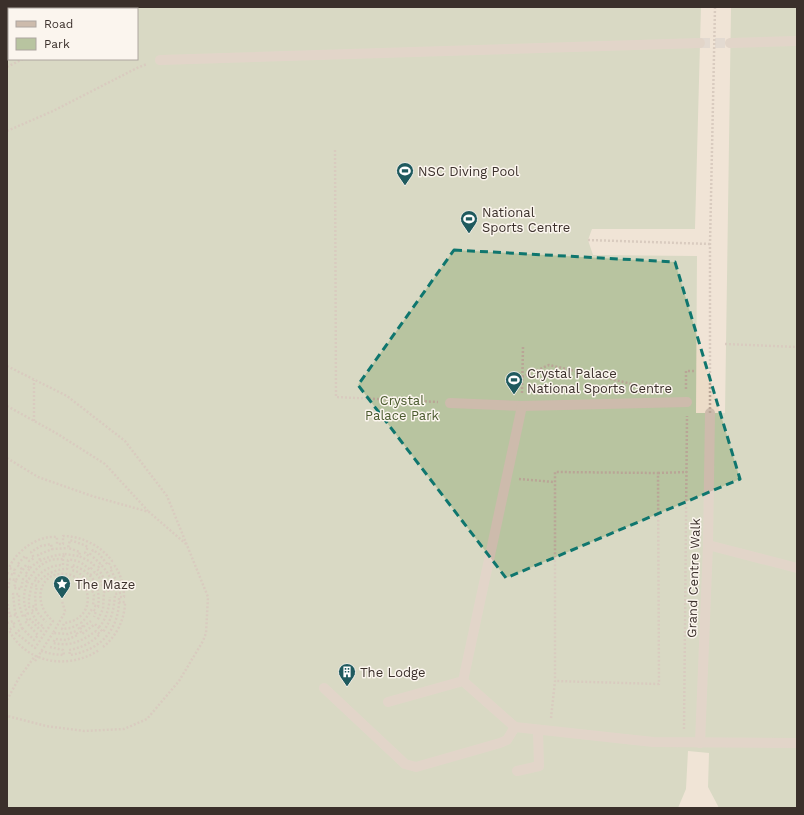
<svg xmlns="http://www.w3.org/2000/svg" width="804" height="815" viewBox="0 0 804 815" font-family="'Work Sans',sans-serif">
	<style>
		.green { fill: #b8c4a0; fill-rule: evenodd }
		.plaza { fill: #ecdcc8 }
		.lines { fill: none; stroke-linecap: round; stroke-linejoin: round }
		.minor-tunnel { stroke: #cfc6bd; stroke-width: 10; stroke-dasharray: 10 5; stroke-linecap: butt }
		.path { stroke: #b9a596; stroke-width: 2.5; stroke-dasharray: 2 2; stroke-linecap: butt }
		.minor { stroke: #cdbbac; stroke-width: 10 }
		.path-bridge { stroke: #b9a596; stroke-width: 2.5; stroke-dasharray: 2 2; stroke-linecap: butt }
		.marked { fill: none; stroke: #0f766e; stroke-width: 3; stroke-dasharray: 8 5; stroke-linejoin: round }
		.labels { text-anchor: middle; stroke-width: 3; stroke-linejoin: round; paint-order: stroke }
		.poi-label { font-size: 13px; fill: #3b302b; stroke: #fbf5ee; text-anchor: start }
		.park-label { font-size: 13px; fill: #4a5a2e; stroke: #fbf5ee }
		.street-label { font-size: 13px; fill: #3b302b; stroke: #fbf5ee }
	</style>
	<rect width="100%" height="100%" fill="#f4ebe1"/>
	<path class="green" d="M7 7H797V808H7ZM9 9H137V59H9Z"/>
	<g class="plaza">
		<polygon points="701,7 731,7 725,413 696,413 697,256 593,255 588,240 592,229 695,229"/>
		<polygon points="688,751 709,753 708,787 719,808 678,808 686,789"/>
	</g>
	<g class="lines">
		<polyline class="minor-tunnel" points="700,43 730,43"/>
		<g class="path">
			<polyline points="715,8 715,7"/>
			<polyline points="132,9 138,7"/>
			<polyline points="7,67 23,59"/>
			<polyline points="7,131 53,111 137,68 147,64"/>
			<polyline points="335,150 336,397 438,402"/>
			<polyline points="588,240 710,244"/>
			<polyline points="725,344 797,347"/>
			<polyline points="7,366 67,396 125,441 167,496 208,597 206,633 203,641 179,681 147,719 124,729 84,731 46,726 7,716"/>
			<polyline points="522,377 549,365 641,386 643,390"/>
			<polyline points="686,389 686,371 696,371"/>
			<polyline points="522,393 523,347"/>
			<polyline points="7,406 56,433 105,464 148,511"/>
			<polyline points="34,421 34,380"/>
			<polyline points="7,458 38,477 92,496 149,512 186,544"/>
			<polyline points="658,473 687,472"/>
			<polyline points="519,479 554,482"/>
			<path d="M93 557C104 566 111 576 114 589L104 592 103 609 97 621"/>
			<path d="M63 559V565C50 565 42 571 34 580L38 582C46 574 56 569 67 569L68 560C77 559 84 564 90 570L94 565 89 561 79 556"/>
			<polyline points="40,560 38,555 52,549"/>
			<path d="M30 568C40 559 50 556 64 554"/>
			<polyline points="22,569 17,565 25,556 29,561 34,558 31,552 41,546 51,544 52,549 68,548"/>
			<path d="M7 573 14 575 15 570 9 568C16 551 38 535 57 537V544H63V536C82 536 101 546 112 561L108 565 99 554 93 550 89 556 85 553 88 547 84 545 70 540 68 548 80 552 79 556 64 554 63 559C59 559 55 559 51 560 30 567 17 595 28 614L23 617 19 604V594H13L15 612 22 628 16 633 21 637 35 648 53 621C30 602 40 567 71 575 76 577 80 581 84 584L88 581 78 572 72 570V565C93 572 101 586 98 607L93 605 94 595 90 585 85 587C93 605 83 621 64 623L62 629 71 628 77 625 82 634 95 624 103 632C112 619 114 609 115 594L120 593 117 582 110 568 115 566C121 575 124 586 124 597H119C120 629 101 650 70 655L69 650C81 648 91 643 100 634L96 631C82 641 70 647 53 643L55 639 66 640 78 635 76 631 68 634 53 633 64 614 65 611 62 601"/>
			<polyline points="90,575 95,572 99,577 103,588 108,587 101,573 97,569 101,564"/>
			<polyline points="16,580 26,565 30,568 25,575 29,578"/>
			<polyline points="7,592 10,579 16,580 14,588 21,589 23,579 28,582"/>
			<polyline points="7,600 10,616 16,615"/>
			<polyline points="36,609 38,613 46,622"/>
			<path d="M7 623 13 621 15 626 9 630C26 664 69 670 99 650"/>
			<polyline points="83,627 81,623 86,618 92,609 96,611 94,617"/>
			<path d="M99 627C106 620 109 608 110 597"/>
			<polyline points="22,628 34,640 38,635 25,621 29,618 41,631 44,627 37,622 31,611 36,609 35,595 37,586 32,584 29,598 29,607 36,606"/>
			<polyline points="80,629 91,621"/>
			<path d="M103 647C116 637 125 619 125 602H119"/>
			<polyline points="41,651 52,654 64,655 63,650 50,647"/>
			<polyline points="35,661 53,633"/>
			<polyline points="7,700 19,678 35,656"/>
			<polyline points="551,718 555,681 555,472 658,473 659,684 555,681"/>
			<polyline points="684,729 687,416"/>
		</g>
		<g class="minor">
			<polyline points="730,43 797,41"/>
			<polyline points="160,60 700,43"/>
			<polyline points="450,403 522,406 687,402"/>
			<polyline points="522,406 463,681 515,727 653,742 797,743"/>
			<polyline points="708,545 797,568"/>
			<polyline points="324,688 405,764 416,767 500,743 507,740 515,727"/>
			<polyline points="388,702 463,681"/>
			<polyline points="700,743 708,545 710,413"/>
			<polyline points="517,771 539,766 538,730"/>
		</g>
		<polyline class="path-bridge" points="710,413 710,244 715,8"/>
	</g>
	<path d="M0 0H804V815H0ZM454 250 675 262 740 479 506 578 358 385Z" fill="#f4ebe1" fill-opacity=".55" fill-rule="evenodd"/>
	<path class="marked" d="M454 250 675 262 740 479 506 578 358 385Z"/>
	<defs>
		<symbol id="stadium-pin" viewBox="-11 -11 22 30"><path d="M0 17L-7.5 6A9.5 9.5 0 1 1 7.5 6Z" fill="#1f5a5e" stroke="#fbf5ee"/><path d="M0-5a6.5 5 0 1 0 0 10a6.5 5 0 1 0 0-10ZM-3.5-1.8h7v3.6h-7Z" fill="#fff"/></symbol>
		<symbol id="sight-pin" viewBox="-11 -11 22 30"><path d="M0 17L-7.5 6A9.5 9.5 0 1 1 7.5 6Z" fill="#1f5a5e" stroke="#fbf5ee"/><path d="M0-6L1.8-2.2L6-1.7L2.9 1.2L3.7 5.4L0 3.3L-3.7 5.4L-2.9 1.2L-6-1.7L-1.8-2.2Z" fill="#fff"/></symbol>
		<symbol id="building-pin" viewBox="-11 -11 22 30"><path d="M0 17L-7.5 6A9.5 9.5 0 1 1 7.5 6Z" fill="#1f5a5e" stroke="#fbf5ee"/><path d="M-4-6H4V6H1V3H-1V6H-4ZM-2.5-4.3h1.7v1.8h-1.7ZM.8-4.3h1.7v1.8H.8ZM-2.5-1h1.7V.8h-1.7ZM.8-1h1.7V.8H.8Z" fill="#fff"/></symbol>
	</defs>
	<g fill-rule="evenodd">
		<use href="#stadium-pin" x="395" y="161" width="20" height="27"/>
		<use href="#stadium-pin" x="459" y="209" width="20" height="27"/>
		<use href="#stadium-pin" x="504" y="370" width="20" height="27"/>
		<use href="#sight-pin" x="52" y="574" width="20" height="27"/>
		<use href="#building-pin" x="337" y="662" width="20" height="27"/>
	</g>
	<g class="labels">
		<g class="poi-label">
			<text x="418" y="176">NSC Diving Pool</text>
			<text x="482" y="217">National<tspan x="482" dy="15">Sports Centre</tspan></text>
			<text x="527" y="378">Crystal Palace<tspan x="527" dy="15">National Sports Centre</tspan></text>
			<text x="75" y="589">The Maze</text>
			<text x="360" y="677">The Lodge</text>
		</g>
		<g class="park-label">
			<text x="402" y="405">Crystal<tspan x="402" dy="15">Palace Park</tspan></text>
		</g>
		<g class="street-label">
			<text transform="translate(693 578) rotate(-88)" y="5">Grand Centre Walk</text>
		</g>
	</g>
	<rect width="804" height="815" fill="none" stroke="#3b302b" stroke-width="16"/>
	<rect x="8" y="8" width="130" height="52" fill="#fbf5ee" stroke="#aea6a0"/>
	<rect x="16" y="21" width="20" height="6" fill="#cdbbac" stroke="#aea6a0"/>
	<text x="44" y="28" font-size="12" fill="#3b302b">Road</text>
	<rect x="16" y="38" width="20" height="12" fill="#b8c4a0" stroke="#aea6a0"/>
	<text x="44" y="48" font-size="12" fill="#3b302b">Park</text>
</svg>
